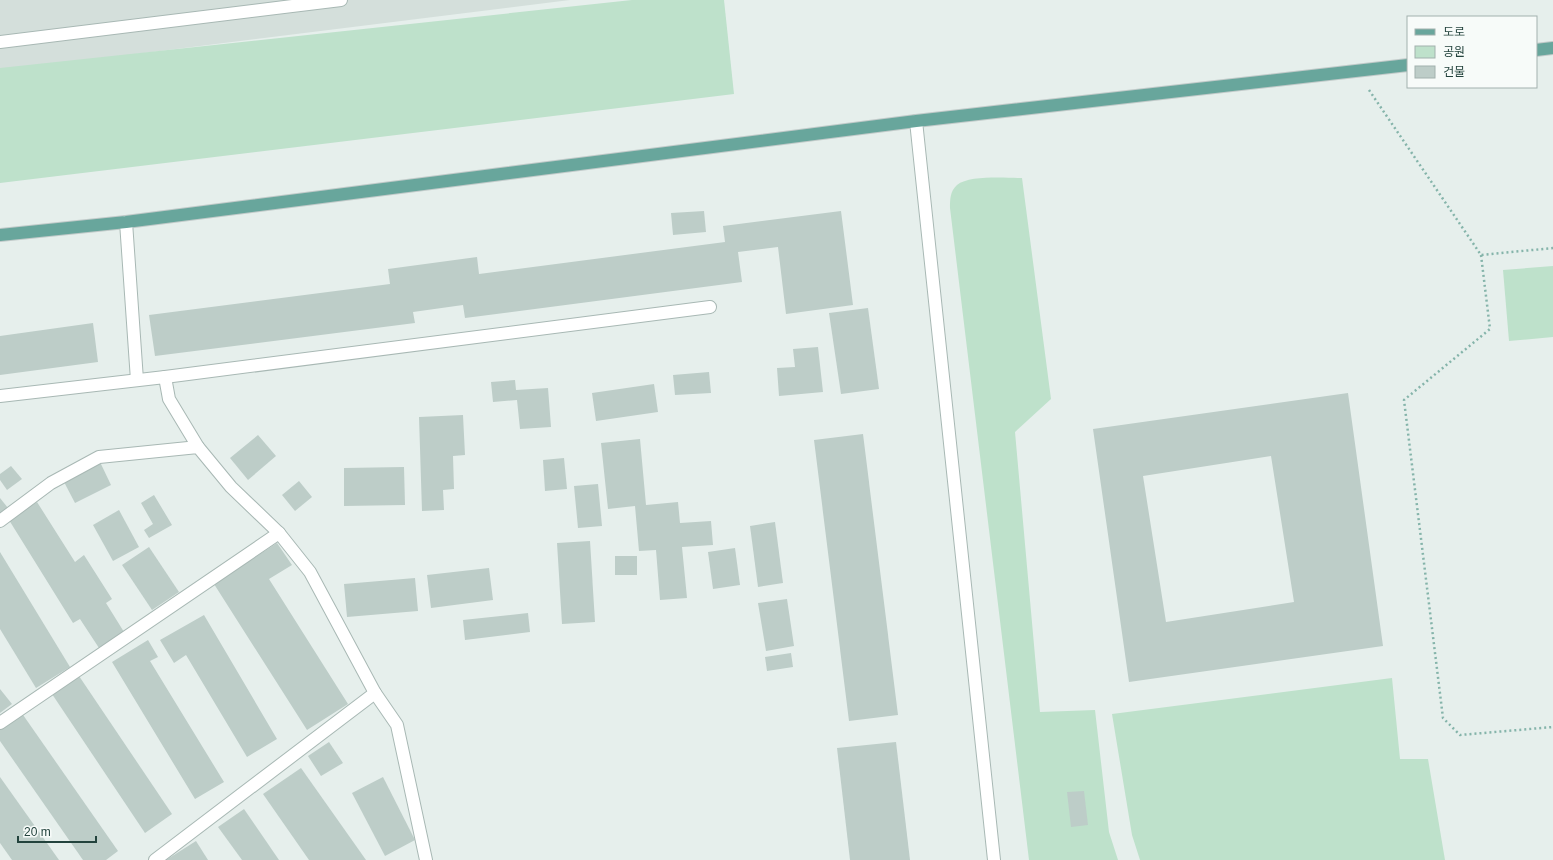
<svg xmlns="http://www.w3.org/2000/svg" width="1553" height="860" viewBox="0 0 1553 860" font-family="Arial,'Noto Sans KR',sans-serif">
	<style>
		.built { fill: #d4dfdb }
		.green { fill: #bee1cb }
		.building { fill: #bdcdc8; fill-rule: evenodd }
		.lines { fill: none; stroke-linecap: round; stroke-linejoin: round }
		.minor-casing { stroke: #a8b8b4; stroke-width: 14 }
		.major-casing { stroke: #c1cac9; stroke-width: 14 }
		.path { stroke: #85b4aa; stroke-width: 2.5; stroke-dasharray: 2 3; stroke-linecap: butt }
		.minor { stroke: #fff; stroke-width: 12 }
		.major { stroke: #68a69c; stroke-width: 12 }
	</style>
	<rect width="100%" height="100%" fill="#e6efec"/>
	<polygon class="built" points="0,0 570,0 0,71"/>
	<g class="green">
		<polygon points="632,0 724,0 734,94 0,183 0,68"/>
		<path d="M1022 178 1051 399 1015 432 1040 712 1095 710 1109 832 1118 860H1029L950 208C950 200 950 191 957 185 969 175 1006 178 1022 178Z"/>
		<polygon points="1553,266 1553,337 1509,341 1503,270"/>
		<polygon points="1392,678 1400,759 1428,759 1445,860 1140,860 1132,835 1112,714"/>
	</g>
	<g class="building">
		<polygon points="704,211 706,232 673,235 671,213"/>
		<polygon points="841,211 853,305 786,314 778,247 738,252 742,282 465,318 463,305 413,312 415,323 155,356 149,315 390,284 388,269 477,257 479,274 725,242 723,226"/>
		<polygon points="868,308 879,389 841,394 829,313"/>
		<polygon points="93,323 98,362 0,375 0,336"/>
		<polygon points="818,347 823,392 779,396 777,368 795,367 793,349"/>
		<polygon points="709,372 711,393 675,395 673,375"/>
		<polygon points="515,380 516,390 548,388 551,427 520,429 517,400 493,402 491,382"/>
		<polygon points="654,384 658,412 596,421 592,393"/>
		<path d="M1348 393 1383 646 1129 682 1093 429ZM1271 456 1294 602 1166 622 1143 476Z"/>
		<polygon points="463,415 465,455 453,456 454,489 443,490 444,510 422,511 419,417"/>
		<polygon points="863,434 898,715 849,721 814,440"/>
		<polygon points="258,435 276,456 248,480 230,458"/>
		<polygon points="640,439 646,505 678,502 680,523 711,521 713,545 682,547 687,598 660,600 656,550 639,551 635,506 608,509 601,443"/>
		<polygon points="564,458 567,489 545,491 543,460"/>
		<polygon points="100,462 111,485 75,503 63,480"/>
		<polygon points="11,466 22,479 7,490 0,480 0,474"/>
		<polygon points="404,467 405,505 344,506 344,468"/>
		<polygon points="299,481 312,497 295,511 282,495"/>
		<polygon points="598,484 602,526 578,528 574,486"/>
		<polygon points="154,495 172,525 149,538 144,530 153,524 141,503"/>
		<polygon points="0,498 8,508 0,514"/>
		<polygon points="37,502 75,562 84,555 112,599 106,603 124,632 99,648 80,619 73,623 9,520"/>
		<polygon points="119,510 139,547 113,561 93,525"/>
		<polygon points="775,522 783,583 758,587 750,526"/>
		<polygon points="590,541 595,622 562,624 557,543"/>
		<polygon points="277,543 292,565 269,579 348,704 307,730 214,584"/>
		<polygon points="149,547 179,592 152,610 122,565"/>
		<polygon points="735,548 740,585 713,589 708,552"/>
		<polygon points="0,552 70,667 36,688 0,629"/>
		<rect x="615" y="556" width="22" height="19"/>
		<polygon points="489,568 493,600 431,608 427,575"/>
		<polygon points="415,578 418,611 347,617 344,584"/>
		<polygon points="787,599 794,646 766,651 758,603"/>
		<polygon points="528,613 530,632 465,640 463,620"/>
		<polygon points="204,615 277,739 247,757 186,655 174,663 160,640"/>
		<polygon points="148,640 158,657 150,661 224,782 195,799 112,662"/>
		<polygon points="791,653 793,667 767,671 765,657"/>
		<polygon points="79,676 172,814 145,833 52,694"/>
		<polygon points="0,689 12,704 0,713"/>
		<polygon points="21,712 118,851 106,860 83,860 0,741 0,727"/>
		<polygon points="329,742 343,763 321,776 308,756"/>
		<polygon points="896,742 910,860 850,860 837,748"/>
		<polygon points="301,768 366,860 309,860 263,794"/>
		<polygon points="0,777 59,860 12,860 0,843"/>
		<polygon points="383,777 415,840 385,856 352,793"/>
		<polygon points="1084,791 1088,825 1071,827 1067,792"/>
		<polygon points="244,809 279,860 242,860 218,827"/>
		<polygon points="196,841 208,860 166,860"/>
	</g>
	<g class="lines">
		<defs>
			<g id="minor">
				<polyline points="0,42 341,0"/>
				<polyline points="916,121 994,860"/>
				<polyline points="126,222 137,380"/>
				<polyline points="165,377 169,399 198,447"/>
				<polyline points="0,396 165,377 710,307"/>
				<polyline points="0,521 51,483 99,457 198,447 231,487 279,533 310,572 375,693 397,725 426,860"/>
				<polyline points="0,723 279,533"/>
				<polyline points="155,860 375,693"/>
			</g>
			<g id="major">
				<polyline points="1536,50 1553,48"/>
				<polyline points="0,235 126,222 916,121 1408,65"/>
			</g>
		</defs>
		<use href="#minor" class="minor-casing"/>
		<use href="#major" class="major-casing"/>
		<g class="path">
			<polyline points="1369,90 1481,255 1553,248"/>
			<polyline points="1481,255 1490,329 1404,400 1443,718 1460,735 1553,727"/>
		</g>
		<use href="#minor" class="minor"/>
		<use href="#major" class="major"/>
	</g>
	<rect x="1407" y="16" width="130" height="72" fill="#f7fbf9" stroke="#a2b1ae"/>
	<rect x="1415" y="29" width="20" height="6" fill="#68a69c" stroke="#a2b1ae"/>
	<text x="1443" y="36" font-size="12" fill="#23433d">도로</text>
	<rect x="1415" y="46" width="20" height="12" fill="#bee1cb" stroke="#a2b1ae"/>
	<text x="1443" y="56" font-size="12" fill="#23433d">공원</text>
	<rect x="1415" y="66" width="20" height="12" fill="#bdcdc8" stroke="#a2b1ae"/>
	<text x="1443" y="76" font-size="12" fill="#23433d">건물</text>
	<path d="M18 836v6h78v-6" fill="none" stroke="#23433d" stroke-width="2"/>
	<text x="24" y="836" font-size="12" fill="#23433d" stroke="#f7fbf9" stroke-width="3" paint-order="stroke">20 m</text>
</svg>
